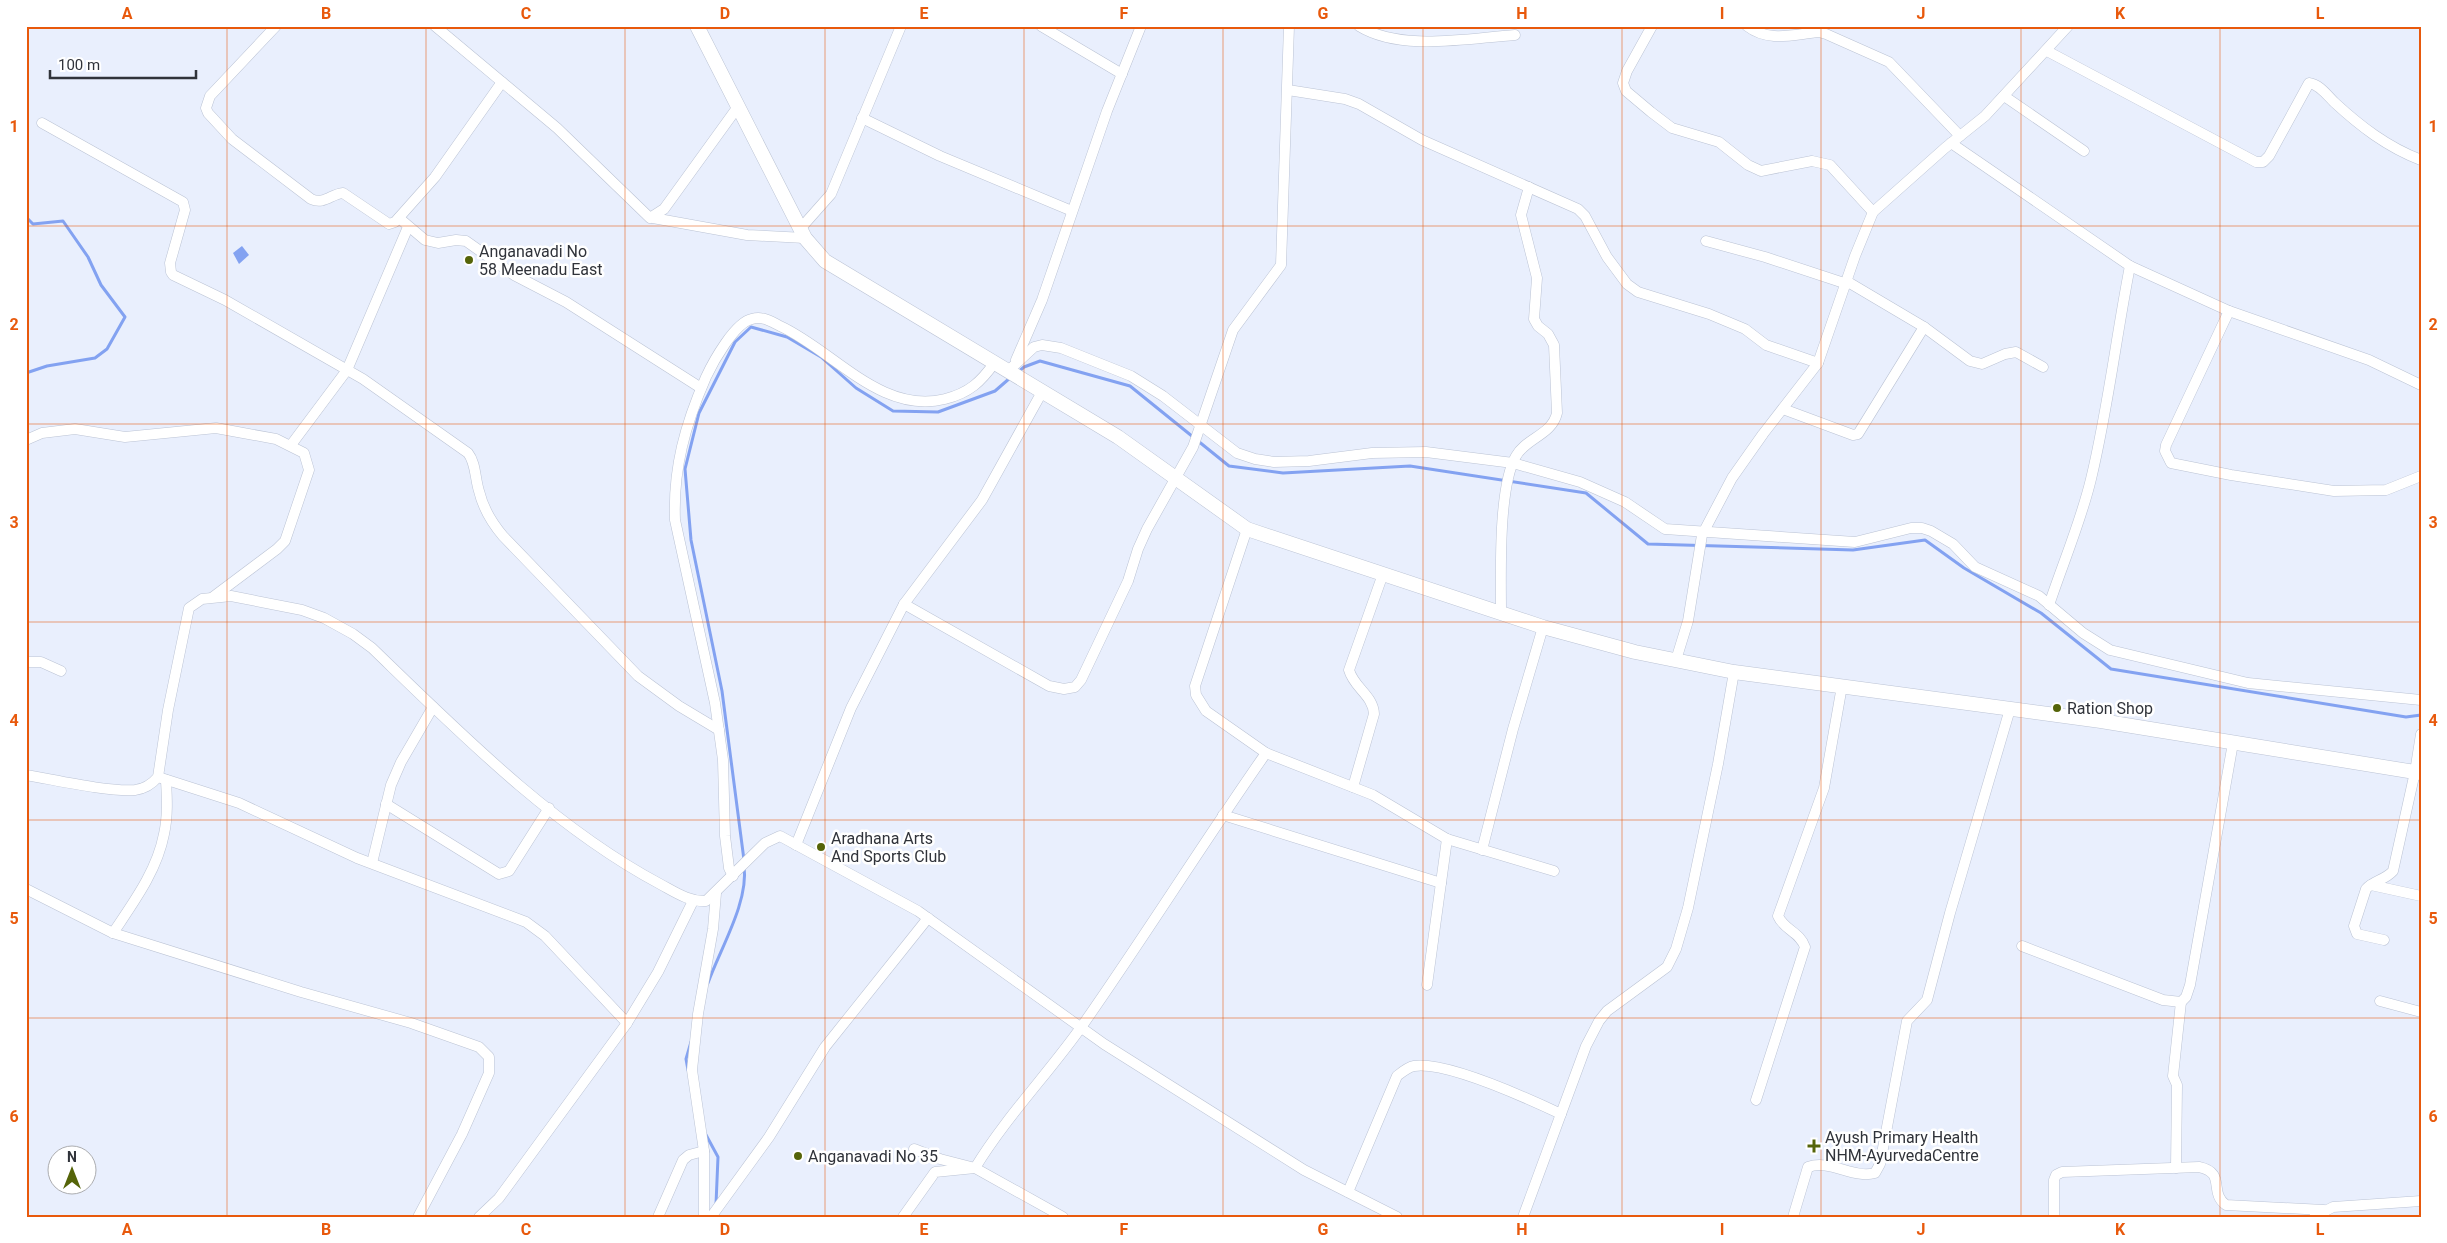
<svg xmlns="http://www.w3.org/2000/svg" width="2447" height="1243" viewBox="0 0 2447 1243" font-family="Roboto,sans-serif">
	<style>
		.water { fill: #83a2f1 }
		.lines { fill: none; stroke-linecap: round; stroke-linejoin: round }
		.stream { stroke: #83a2f1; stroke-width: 3 }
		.street-casing { stroke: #bbc3d4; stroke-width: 11 }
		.secondary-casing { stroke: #bbc3d4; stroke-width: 15 }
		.street { stroke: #fff; stroke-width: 10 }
		.secondary { stroke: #fff; stroke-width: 14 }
		.grid { fill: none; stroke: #e8590c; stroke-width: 1; stroke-opacity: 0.55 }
		.poi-dot { fill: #556409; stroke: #fff; stroke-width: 2 }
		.labels { text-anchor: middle; stroke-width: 5; stroke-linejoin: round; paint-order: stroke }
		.poi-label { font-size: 16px; fill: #30333a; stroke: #fff; text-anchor: start }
		.neatline { fill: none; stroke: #e8590c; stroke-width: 2 }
		.grid-label { font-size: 16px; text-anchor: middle; font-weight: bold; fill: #e8590c }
	</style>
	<rect width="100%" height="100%" fill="#e9effd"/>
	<polygon class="water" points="242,246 249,255 239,264 233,253"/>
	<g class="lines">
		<g class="stream">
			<polyline points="26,217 33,224 63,221 88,257 101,285 125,317 107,349 95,358 47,366 26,373"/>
			<polyline points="1017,373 1024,367 1040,361 1130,386 1229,466 1283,473 1410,466 1586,493 1648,544 1853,550 1925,540 1964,568 2041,613 2111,669 2406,717 2421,715"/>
			<polyline points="744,860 722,691 691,540 685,469 699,413 735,342 751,327 787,337 821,357 856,388 893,411 938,412 995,391 1010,378"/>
			<path d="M708 983C720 949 749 902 744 866"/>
			<polyline points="688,1070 686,1059 691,1042"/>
			<polyline points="705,1133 718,1157 716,1204"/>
		</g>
		<defs>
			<g id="street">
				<path d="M276 26 210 96 206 108 208 113 232 139 311 199C324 205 331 194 343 193L389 224 395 222 435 177 502 82"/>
				<polyline points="435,26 557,128 650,218 664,209 737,108"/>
				<polyline points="1041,26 1122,74"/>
				<path d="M1359 26C1401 52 1468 38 1515 35"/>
				<polyline points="1652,26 1627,71 1623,83 1626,91 1651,112 1672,128 1719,142 1748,165 1761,171 1812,161 1830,165 1873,212"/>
				<path d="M1747 26C1769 43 1794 34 1819 32L1826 34 1889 62 1960 136"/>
				<path d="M2047 51 2256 162H2263L2269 156 2309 83C2319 84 2327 95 2334 102 2360 126 2387 147 2421 160"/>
				<polyline points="1288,90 1345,99 1359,104 1422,140 1578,209 1585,216 1607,257 1627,284 1638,292 1709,314 1745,329 1766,345 1818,363"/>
				<polyline points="2004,96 2084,151"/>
				<polyline points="862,118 940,156 1072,211"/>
				<path d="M42 123 183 202 185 210 170 263 171 272 173 275 225 300 363 379 468 453C476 463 475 479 479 491 483 508 492 523 503 536L638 676 679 706 719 730"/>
				<polyline points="1951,143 2130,266 2229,311 2369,360 2421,385"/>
				<polyline points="399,218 425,240 438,243 456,240 466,241 514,275 566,302 701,388"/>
				<polyline points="653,218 747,235 805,238"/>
				<polyline points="800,229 831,194 901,26"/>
				<polyline points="1706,241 1765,257 1847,284"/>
				<polyline points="1848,282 1924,327 1970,361 1982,364 2005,354 2016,352 2043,367"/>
				<polyline points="2229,311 2166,445 2165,451 2171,463 2231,475 2334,491 2386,490 2421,476"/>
				<polyline points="1016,360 1042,300 1107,111 1141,26"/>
				<polyline points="1008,371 1034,347 1042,345 1061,348 1131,376 1163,396 1237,453 1255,459 1274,462 1309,461 1372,453 1426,452 1513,463 1580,482 1625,502 1665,529 1855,542 1911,528 1922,528 1931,531 1953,544 1975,567 2039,596 2083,633 2110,650 2248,683 2421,700"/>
				<polyline points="1783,409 1853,435 1858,434 1924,327"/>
				<polyline points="26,440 42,433 75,429 125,437 216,428 276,439 304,453 309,470 285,541 277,549 213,597"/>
				<polyline points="291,445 347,370 408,227"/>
				<polyline points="1247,529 1195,686 1196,695 1206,711 1266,753 1373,795 1447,839 1554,871"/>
				<polyline points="904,604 1049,686 1064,689 1075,687 1081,680 1128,581 1138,549 1147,529 1193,447 1233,330 1281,265 1289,26"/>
				<path d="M2049 605C2063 563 2081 521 2091 479 2108 409 2116 337 2130 266"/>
				<path d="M1501 613C1501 575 1498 487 1516 456 1526 438 1552 435 1557 413L1554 345 1548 334 1538 326 1534 319 1537 278 1521 215 1529 187"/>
				<polyline points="1676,660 1688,621 1702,535 1732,478 1763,434 1818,363 1855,256 1873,212 1945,148 1985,116 2068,26"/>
				<polyline points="26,662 41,662 61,671"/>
				<path d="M26 775C56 780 107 792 135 790 144 789 152 784 158 777L168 710 189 608 202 599 231 596 302 610 324 618 353 634 372 648C459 732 553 827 660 884 675 892 689 902 706 901L765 843 780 836 918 911 1104 1044 1304 1170 1397 1217"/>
				<polyline points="158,777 239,803 357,858 526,922 545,936 627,1023"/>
				<path d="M1353 787 1374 714C1373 695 1354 688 1349 670L1383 574"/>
				<polyline points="386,804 499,874 509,871 549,808"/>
				<polyline points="1223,815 1441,883"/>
				<polyline points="796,845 851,708 904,604 982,500 1042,392"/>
				<polyline points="1482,850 1513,729 1543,627"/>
				<polyline points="372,863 391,785 401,762 433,707"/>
				<path d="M733 876 729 868 725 836 723 760 715 703 675 520C673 468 685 425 706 377 713 362 735 322 752 319 762 316 771 321 780 326 833 350 881 415 945 399 969 393 981 382 995 362"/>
				<polyline points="2371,885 2421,896"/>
				<polyline points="26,889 113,933 301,992 411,1023 479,1047 489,1057 489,1073 462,1134 418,1217"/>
				<path d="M113 933C133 903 157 871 164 834 168 816 167 798 166 780"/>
				<path d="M2384 940 2357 934 2354 926 2366 889C2373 881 2385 880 2393 871L2415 772 2421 734"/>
				<polyline points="2022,946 2163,1000 2181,1002 2186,997 2190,985 2233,743"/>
				<polyline points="1427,985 1447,839"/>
				<polyline points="2380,1001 2421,1012"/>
				<path d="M1756 1100 1805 947C1800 932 1784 930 1778 916L1824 788 1842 686"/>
				<polyline points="914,1149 940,1159 975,1168 1063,1217"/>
				<polyline points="2176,1168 2177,1085 2173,1076 2181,1002"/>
				<path d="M1348 1192 1397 1076C1402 1072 1408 1067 1414 1066 1447 1061 1529 1099 1561 1114"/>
				<polyline points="479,1217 499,1198 627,1023 658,972 693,901"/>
				<polyline points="658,1217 683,1160 689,1155 704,1151"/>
				<polyline points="704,1217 704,1151 692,1070 698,1014 713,929 716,893"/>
				<polyline points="711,1217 769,1137 825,1047 928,918"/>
				<path d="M903 1217 935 1172 975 1168C1006 1117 1048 1074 1082 1026 1145 936 1203 843 1266 753"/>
				<polyline points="1523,1217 1586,1046 1599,1021 1607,1011 1667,967 1676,949 1688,908 1718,764 1734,672"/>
				<path d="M1793 1217 1808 1167C1830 1159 1853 1179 1875 1173L1880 1164 1907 1021 1927 1000 1950 913 2010 709"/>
				<path d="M2054 1217V1180L2056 1175 2062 1172 2199 1167C2227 1173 2208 1192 2226 1205L2324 1210"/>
				<polyline points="2314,1217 2333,1207 2421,1201"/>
			</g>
			<polyline id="secondary" points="697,26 805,238 825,261 1118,437 1247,529 1543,627 1635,652 1734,672 2101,721 2421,773"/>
		</defs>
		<use href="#street" class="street-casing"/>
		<use href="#secondary" class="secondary-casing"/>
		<use href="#street" class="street"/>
		<use href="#secondary" class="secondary"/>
	</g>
	<path class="grid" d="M227 26V1217M426 26V1217M625 26V1217M825 26V1217M1024 26V1217M1223 26V1217M1423 26V1217M1622 26V1217M1821 26V1217M2021 26V1217M2220 26V1217M26 226H2421M26 424H2421M26 622H2421M26 820H2421M26 1018H2421"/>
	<g class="poi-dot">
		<circle cx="469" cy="260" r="5"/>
		<circle cx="2057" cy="708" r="5"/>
		<circle cx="821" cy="847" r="5"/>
		<path d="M1811.5 1138.5h5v5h5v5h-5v5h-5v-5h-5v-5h5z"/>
		<circle cx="798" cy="1156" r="5"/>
	</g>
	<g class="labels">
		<g class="poi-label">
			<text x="479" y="257">Anganavadi No<tspan x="479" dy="18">58 Meenadu East</tspan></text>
			<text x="2067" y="714">Ration Shop</text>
			<text x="831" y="844">Aradhana Arts<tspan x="831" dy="18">And Sports Club</tspan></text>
			<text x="1825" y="1143">Ayush Primary Health<tspan x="1825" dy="18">NHM-AyurvedaCentre</tspan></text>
			<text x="808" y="1162">Anganavadi No 35</text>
		</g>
	</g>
	<rect width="2447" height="1243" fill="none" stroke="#ffffff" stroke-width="55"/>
	<g transform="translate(72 1170)"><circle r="24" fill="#ffffff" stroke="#acadb0"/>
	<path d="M0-4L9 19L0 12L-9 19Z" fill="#556409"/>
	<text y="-8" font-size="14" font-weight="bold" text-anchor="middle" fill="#30333a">N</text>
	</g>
	<path d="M50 70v8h146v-8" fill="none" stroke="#30333a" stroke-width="2.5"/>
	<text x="58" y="70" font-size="15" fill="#30333a" stroke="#ffffff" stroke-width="4" paint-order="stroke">100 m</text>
	<rect x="28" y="28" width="2392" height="1188" class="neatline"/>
	<g class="grid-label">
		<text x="127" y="19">A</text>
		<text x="326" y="19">B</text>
		<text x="526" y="19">C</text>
		<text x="725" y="19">D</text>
		<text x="924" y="19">E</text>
		<text x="1124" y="19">F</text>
		<text x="1323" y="19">G</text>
		<text x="1522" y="19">H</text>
		<text x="1722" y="19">I</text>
		<text x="1921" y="19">J</text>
		<text x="2120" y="19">K</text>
		<text x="2320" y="19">L</text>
		<text x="14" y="132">1</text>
		<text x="2433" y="132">1</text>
		<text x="14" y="330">2</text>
		<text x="2433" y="330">2</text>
		<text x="14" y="528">3</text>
		<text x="2433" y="528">3</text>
		<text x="14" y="726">4</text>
		<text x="2433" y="726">4</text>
		<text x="14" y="924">5</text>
		<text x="2433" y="924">5</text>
		<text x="14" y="1122">6</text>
		<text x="2433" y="1122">6</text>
		<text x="127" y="1235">A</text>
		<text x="326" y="1235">B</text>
		<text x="526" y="1235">C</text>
		<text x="725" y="1235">D</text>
		<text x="924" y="1235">E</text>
		<text x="1124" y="1235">F</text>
		<text x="1323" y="1235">G</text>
		<text x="1522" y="1235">H</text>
		<text x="1722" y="1235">I</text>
		<text x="1921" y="1235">J</text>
		<text x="2120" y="1235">K</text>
		<text x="2320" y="1235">L</text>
	</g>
</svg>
